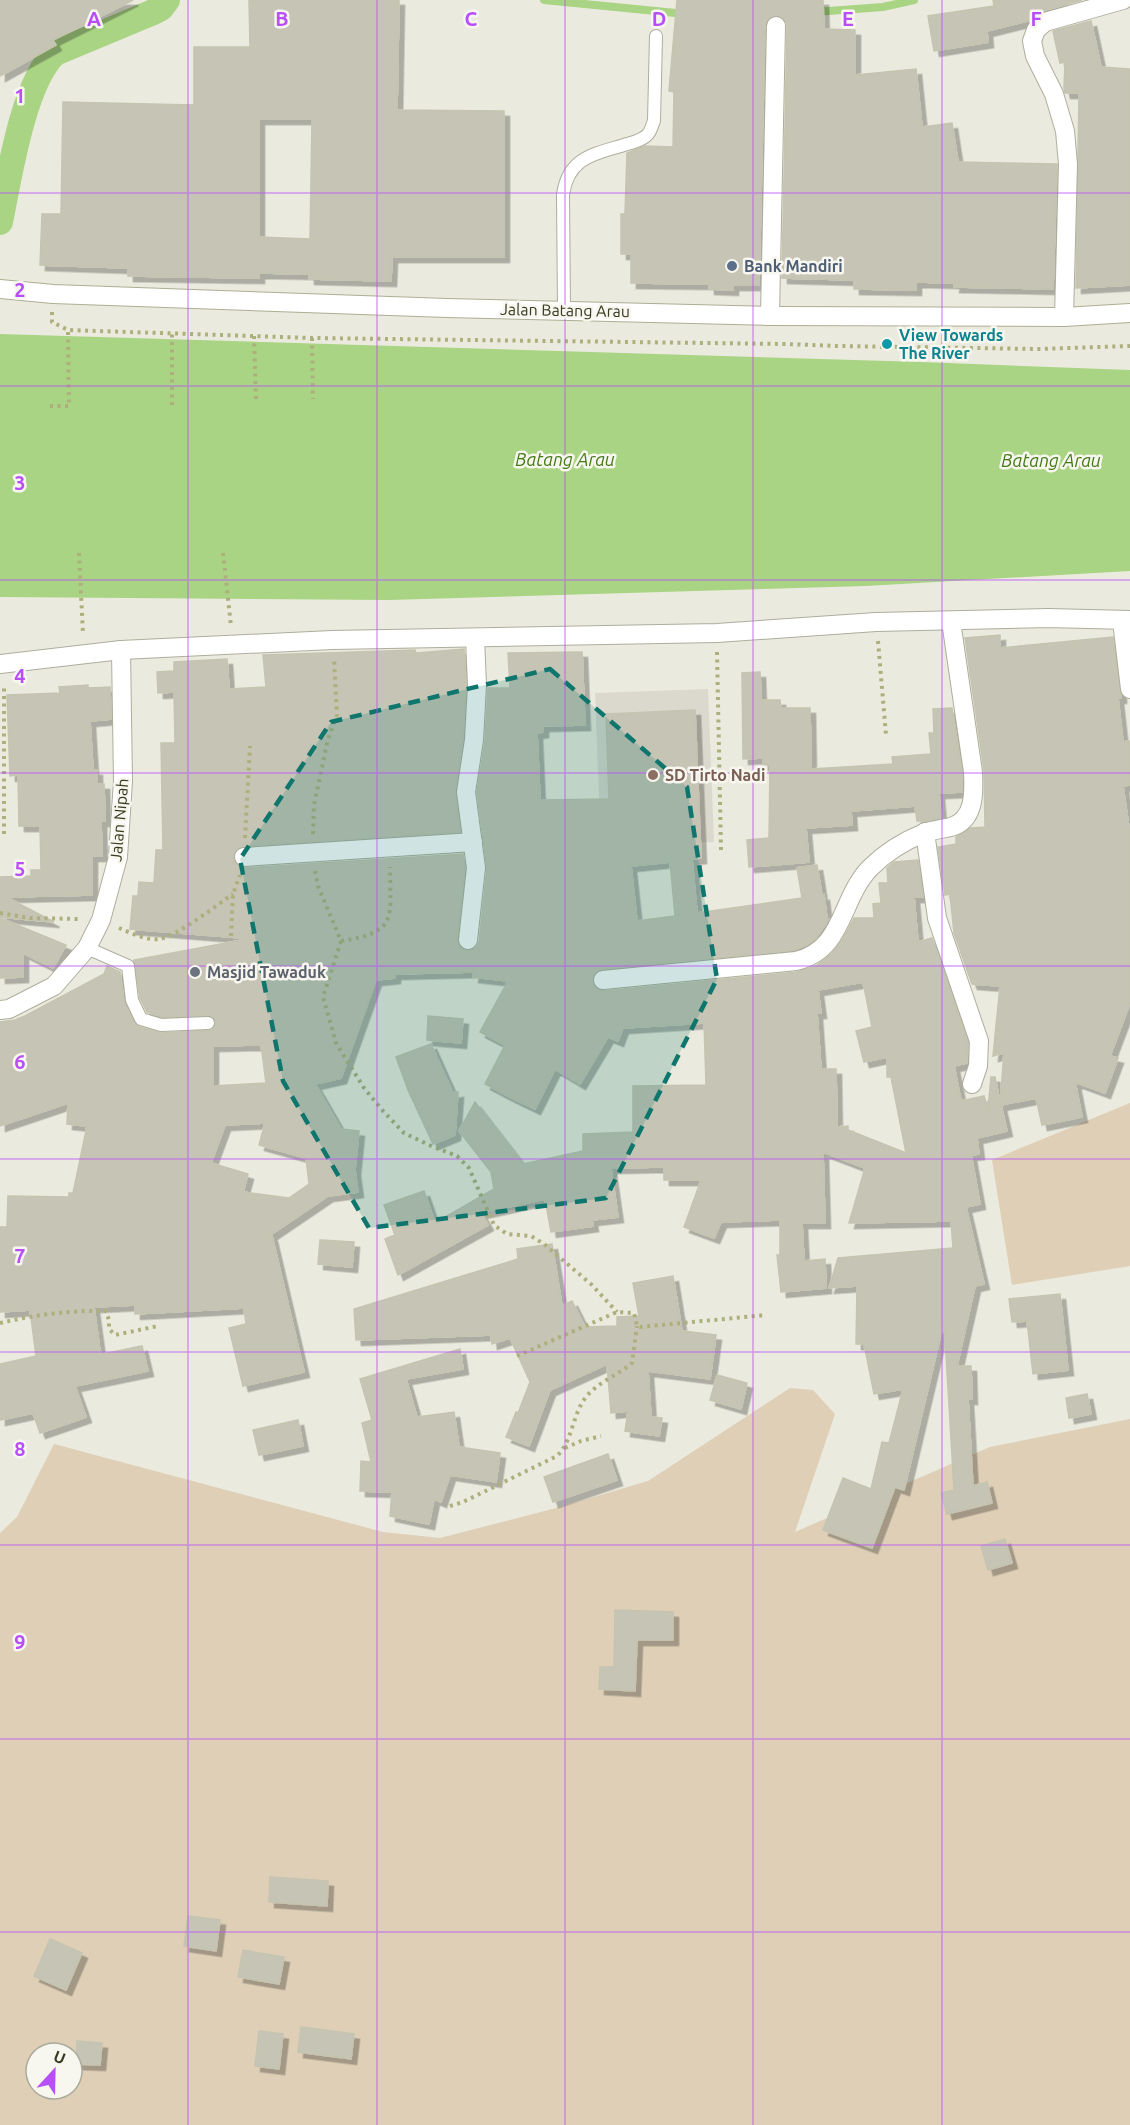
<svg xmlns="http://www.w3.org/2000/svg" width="1130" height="2125" viewBox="0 0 1130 2125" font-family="Ubuntu,sans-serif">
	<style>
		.built { fill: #dbd9cd; fill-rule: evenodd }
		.green { fill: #decfb6; fill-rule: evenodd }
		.water { fill: #a9d483 }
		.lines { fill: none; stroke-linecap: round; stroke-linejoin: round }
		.stream { stroke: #a9d483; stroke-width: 8 }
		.canal { stroke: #a9d483; stroke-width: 26 }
		.building { fill: #c6c4b4; stroke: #c5c4b1; stroke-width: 1.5; fill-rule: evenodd; filter: url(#shadow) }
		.service-casing { stroke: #aeae9d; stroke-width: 14 }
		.minor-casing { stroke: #aeae9d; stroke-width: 20 }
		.tertiary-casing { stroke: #aeae9d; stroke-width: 20 }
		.secondary-casing { stroke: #aeae94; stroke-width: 20 }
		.path { stroke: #adb07d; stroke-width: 4; stroke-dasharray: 3 4.5; stroke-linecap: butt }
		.service { stroke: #fff; stroke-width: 12 }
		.minor { stroke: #fff; stroke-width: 18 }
		.tertiary { stroke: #fff; stroke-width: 18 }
		.secondary { stroke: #fff; stroke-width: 18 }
		.marked { fill: #0f766e; fill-opacity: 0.2; stroke: #0f766e; stroke-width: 4.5; stroke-dasharray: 12 8; stroke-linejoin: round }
		.grid { fill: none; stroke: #b84ef9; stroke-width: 1.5; stroke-opacity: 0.55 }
		.service-dot { fill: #5c6f8a; stroke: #f7f6ef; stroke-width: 2 }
		.culture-dot { fill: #0f9aa8; stroke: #f7f6ef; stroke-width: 2 }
		.education-dot { fill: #8d6e63; stroke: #f7f6ef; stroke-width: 2 }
		.worship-dot { fill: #6b7280; stroke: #f7f6ef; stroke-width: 2 }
		.labels { text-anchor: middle; stroke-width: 5; stroke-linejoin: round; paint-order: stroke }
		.service-label { font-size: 16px; font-weight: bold; fill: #4e5e75; stroke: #f7f6ef; text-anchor: start }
		.street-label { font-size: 16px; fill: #383b1f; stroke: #f7f6ef }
		.culture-label { font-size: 16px; font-weight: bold; fill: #0d838f; stroke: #f7f6ef; text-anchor: start }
		.education-label { font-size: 16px; font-weight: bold; fill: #785e54; stroke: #f7f6ef; text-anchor: start }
		.worship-label { font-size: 16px; font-weight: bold; fill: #5b616d; stroke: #f7f6ef; text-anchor: start }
		.water-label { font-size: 18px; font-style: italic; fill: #447a16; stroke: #f7f6ef }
		.grid-label { font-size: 20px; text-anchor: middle; font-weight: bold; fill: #b84ef9; stroke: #f7f6ef; stroke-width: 5; stroke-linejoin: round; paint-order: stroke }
	</style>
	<defs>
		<filter id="shadow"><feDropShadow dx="5.5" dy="5.5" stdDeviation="0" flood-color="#0004"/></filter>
	</defs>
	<rect width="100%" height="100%" fill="#ebeade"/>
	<path class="built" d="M708 689 714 842 601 846 595 693ZM695 710 700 835 658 712Z"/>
	<g class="green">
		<polygon points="1130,1103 1130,1266 1012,1285 992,1160"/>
		<path d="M790 1388 813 1390 835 1414 795 1532 990 1447 1130 1419V2125H0V1533L17 1517 54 1444 383 1532 440 1538 560 1507 648 1481ZM36 2053H72V2089H36Z"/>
	</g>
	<polygon class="water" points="0,334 921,362 1130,370 1130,571 866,586 389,600 0,597"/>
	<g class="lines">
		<g class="stream">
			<polyline points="544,0 686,14"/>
			<polyline points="815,12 883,7 914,0"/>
		</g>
		<path class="canal" d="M0 222C9 178 23 83 55 53L151 13 161 8 167 0"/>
	</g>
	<g class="building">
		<polygon points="0,0 133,0 53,40 56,45 0,76"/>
		<path d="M249 0H399L397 110 504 111V257H392L391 281 309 279V274L259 273V278L128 276V268L40 265 42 214H61L63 102 194 105V47H250ZM259 119H312L310 239 259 237Z"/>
		<polygon points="677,0 823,0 824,29 855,30 855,75 916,69 922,127 952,123 958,162 1057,164 1053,289 954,287 955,283 916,282 916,290 854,289 854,280 782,278 787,26 786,20 777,15 770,16 765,26 759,285 733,285 733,290 709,289 709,284 631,283 631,254 621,254 621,214 625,214 627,153 645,146 673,147 674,92 669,91"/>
		<polygon points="993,0 1082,0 1042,11 1031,20 987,31 988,42 934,51 928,16 994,6"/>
		<polygon points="1091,21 1101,67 1130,69 1130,285 1076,288 1079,93 1065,93 1064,88 1065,62 1060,63 1053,31"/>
		<path d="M1000 635V648L1113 637 1121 695V698H1118L1123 742 1130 741V785L1123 786 1130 835V1003L1110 1056 1118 1058 1105 1093 1075 1082 1082 1117 1042 1125 1036 1098 1001 1105 1007 1131 977 1138 979 1154 971 1155 980 1204 966 1207 984 1284 975 1286 957 1366H971L972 1399H968L973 1486 987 1482 992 1503 947 1514 941 1493 954 1490 944 1321 904 1490 895 1487 872 1548 823 1530 843 1478 871 1489 882 1442 889 1443 903 1389 874 1394 864 1344H856L857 1286 829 1288 838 1258 953 1248 951 1221 849 1223 865 1168 823 1152 825 1223H802L804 1261 825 1259 826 1288 781 1292 777 1255H780V1220L721 1222 714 1238 684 1227 701 1180H664V1167L611 1168 618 1217 592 1220 593 1226 551 1232 545 1199 481 1213 488 1225 398 1275 385 1239 395 1235 384 1205 424 1191 435 1223 494 1189 491 1172 459 1131 475 1102 523 1164 583 1151V1134L633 1132V1086L706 1085 704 1023 623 1028 618 1041 608 1037 580 1084 555 1069 535 1109 510 1097 485 1084 505 1045 480 1032 508 981 473 977 474 972 395 974V978L376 980 341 1078 315 1084 341 1129 359 1131 355 1170 358 1192 328 1196 269 1236H272L304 1372 243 1386 229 1328 246 1324 244 1308 135 1314V1305L94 1307 100 1351 103 1354 142 1346 148 1371 75 1386 86 1417 40 1433 33 1413 0 1420V1364L36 1356 30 1310 0 1312V1227H7L8 1196 69 1197V1193H73L87 1126 67 1124 68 1103 0 1126V1022L15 1020 25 1016 104 974 107 966 120 972 124 1003 136 1026 161 1033 212 1030 216 1023 211 1015 162 1017 147 1012 140 998 134 960 242 940V938L130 929 133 896H138L139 882 154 883 156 850H163L161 743H175L174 692 158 693 157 672 174 671V662L227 659 229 689 266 687 263 655 415 650 416 653 464 649 466 685 463 739 455 791 460 832 243 846 237 848 233 857 235 864 245 868 463 854 465 868 457 939 461 949 467 951 477 947 479 942 487 869 477 792 485 741 488 688H510L508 653 582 652 585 725 543 726V732L537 733 540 800 609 799 606 714 695 710 701 858 692 859 697 913 802 898 797 868 817 865 822 896 824 895 827 919H829L816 938 806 945 793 950 602 969 596 971 593 976 592 982 594 987 604 991 797 972 816 966 832 953 842 940 854 918H874L873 904 881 903 879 883H888L887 868 894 862 918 860 923 897H914L918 942 932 938 968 1043 967 1063 954 1066 961 1101 984 1096 988 1109 991 1077H995L1000 1103 1004 1053 993 1056 1000 986 972 984 954 933 950 894 945 895 938 847 956 844V837L971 828 985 827 984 770 965 638ZM670 862 675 916 637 921 631 866ZM863 982 872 1027 856 1031 864 1062 887 1057V1077H891L906 1153 848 1130V1126L837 1127 836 1069H821L817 1013H821L818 990ZM261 1045 266 1083 213 1086V1046ZM265 1123 259 1145 306 1158 309 1184 289 1198 243 1192 248 1174 211 1163 225 1125Z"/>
		<polygon points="760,672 761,700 780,700 781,708 810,708 811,769 893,764 892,757 931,754 929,733 934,733 933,709 952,708 962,773 962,792 939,793 941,818 926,821 917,821 915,806 851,811 852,825 806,828 809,862 749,867 747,840 769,838 770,765 763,765 763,758 743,759 742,673"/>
		<polygon points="88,685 88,688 110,687 111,719 90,721 93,770 97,770 97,784 104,784 105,821 101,821 102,856 92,856 92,895 6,897 54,922 0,917 0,877 31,876 31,870 41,870 40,826 19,826 18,775 10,776 7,695 60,693 59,687"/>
		<polygon points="0,918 66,945 53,968 23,953 23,977 0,978"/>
		<polygon points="428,1016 463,1019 461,1043 427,1040"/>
		<polygon points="431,1044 453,1093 458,1092 455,1135 433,1144 408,1090 396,1057"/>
		<polygon points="320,1240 354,1242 352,1267 318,1264"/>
		<polygon points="552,1244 562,1306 572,1301 585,1327 617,1326 617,1317 639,1316 633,1283 673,1276 682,1331 716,1335 710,1379 648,1371 651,1417 662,1418 659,1436 625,1431 628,1411 611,1413 607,1364 550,1390 529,1446 506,1437 516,1412 518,1413 530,1382 510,1338 492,1344 491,1335 356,1340 354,1309 518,1259 517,1249"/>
		<polygon points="1060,1294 1068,1370 1033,1374 1027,1321 1012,1322 1009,1299"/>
		<polygon points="460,1349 463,1369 406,1379 417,1417 454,1412 459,1447 500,1453 496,1482 450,1475 441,1502 434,1499 429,1524 390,1516 392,1492 360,1491 361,1461 371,1462 362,1423 372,1420 360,1379"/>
		<polygon points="717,1375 747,1383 741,1409 710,1400"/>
		<polygon points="1087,1394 1091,1414 1069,1418 1066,1398"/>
		<polygon points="298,1420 303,1446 259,1455 253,1430"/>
		<polygon points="608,1454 617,1480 553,1502 544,1477"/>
		<polygon points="1005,1539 1012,1563 988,1570 981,1546"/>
		<polygon points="615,1610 673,1612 673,1640 637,1640 635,1691 599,1689 600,1667 614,1667"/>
		<polygon points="270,1877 328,1881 327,1906 269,1902"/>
		<polygon points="188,1916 220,1920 216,1951 184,1946"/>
		<polygon points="50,1939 82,1953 66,1990 34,1976"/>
		<polygon points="243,1950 284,1957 279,1984 238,1977"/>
		<polygon points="301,2027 354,2034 351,2059 298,2052"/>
		<polygon points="259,2031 283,2034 279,2069 255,2066"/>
		<polygon points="77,2041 102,2043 100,2065 76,2064"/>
	</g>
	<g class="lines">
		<defs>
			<g id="service">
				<path d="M564 310 563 195C568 156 596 154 627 144 634 142 643 140 648 134 651 131 652 125 654 121L656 36"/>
				<polyline points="87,948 128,966 132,1000 141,1019 161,1025 208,1023"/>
			</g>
			<g id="minor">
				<polyline points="770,316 776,26"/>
				<polyline points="1064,317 1068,164 1065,131 1054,94 1035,56 1032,41 1036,30 1045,22 1123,0"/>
				<polyline points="1122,621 1130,689"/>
				<polyline points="925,832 937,918 979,1041 978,1066 972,1084"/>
				<polyline points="244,857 473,842"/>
				<polyline points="468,940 476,868 466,792 474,740 477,685 475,638"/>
				<path d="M603 980 796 961C844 950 840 899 870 868 885 853 904 841 924 833 932 830 942 829 951 827 975 820 974 793 973 772L951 621"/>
			</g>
			<g id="tertiary">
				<polyline points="0,664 121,650 332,640 717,633 876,622 1048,618 1130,620"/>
				<polyline points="0,1010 9,1009 54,986 87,948 101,920 118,857 123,781 121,650"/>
			</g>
			<polyline id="secondary" points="0,289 53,294 447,308 770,316 1064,317 1130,313"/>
		</defs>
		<use href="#service" class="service-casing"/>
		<use href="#minor" class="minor-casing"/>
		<use href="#tertiary" class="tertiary-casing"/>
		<use href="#secondary" class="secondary-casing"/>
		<g class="path">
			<polyline points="52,312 52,322 68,330 312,338 786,344 838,346 1039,349 1130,346"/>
			<polyline points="254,336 256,401"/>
			<polyline points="312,338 313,399"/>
			<polyline points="172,405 172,334"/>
			<polyline points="50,406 69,406 68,330"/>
			<polyline points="79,553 83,634"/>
			<polyline points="223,553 231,626"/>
			<polyline points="878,641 886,735"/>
			<polyline points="717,652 721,850"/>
			<polyline points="4,834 4,685"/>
			<polyline points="313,834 314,805 328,739 337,715 334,659"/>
			<polyline points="245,838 250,746"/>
			<polyline points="315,871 318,886 341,941 323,997 336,1043 364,1088 383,1111 404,1133 429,1145 457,1156 469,1168 494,1225 507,1234 531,1236 544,1244 592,1285 617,1312"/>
			<polyline points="0,913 30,918 80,919"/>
			<path d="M119 928C131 933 147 941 160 939 177 936 217 905 233 894"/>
			<polyline points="231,936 233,894 240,875"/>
			<path d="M341 941C399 932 390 918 390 867"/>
			<path d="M0 1323C34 1315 71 1310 106 1311L109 1320V1329L115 1335 158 1326"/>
			<polyline points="517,1356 617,1312 634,1313 637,1326 640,1327 766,1315"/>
			<polyline points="565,1448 581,1441 601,1436"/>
			<path d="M450 1506 463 1502 557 1456C573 1440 572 1415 586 1397 598 1382 618 1375 632 1363L637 1326"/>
		</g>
		<use href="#service" class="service"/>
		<use href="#minor" class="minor"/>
		<use href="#tertiary" class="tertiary"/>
		<use href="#secondary" class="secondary"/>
	</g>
	<path class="marked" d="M550 669 687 787 717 979 606 1198 369 1228 283 1081 240 859 331 722Z"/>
	<path class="grid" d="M188 0V2125M377 0V2125M565 0V2125M753 0V2125M942 0V2125M0 193H1130M0 386H1130M0 580H1130M0 773H1130M0 966H1130M0 1159H1130M0 1352H1130M0 1545H1130M0 1739H1130M0 1932H1130"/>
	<circle class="service-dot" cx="732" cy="266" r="6"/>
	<circle class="culture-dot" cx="887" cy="344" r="6"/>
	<circle class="education-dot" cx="653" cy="775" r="6"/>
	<circle class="worship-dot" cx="195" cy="972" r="6"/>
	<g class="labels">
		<g class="service-label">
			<text x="744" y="272">Bank Mandiri</text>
		</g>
		<g class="street-label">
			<text transform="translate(565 310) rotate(1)" y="6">Jalan Batang Arau</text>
			<text transform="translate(119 820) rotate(-85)" y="6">Jalan Nipah</text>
		</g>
		<g class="culture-label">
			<text x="899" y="341">View Towards<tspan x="899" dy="18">The River</tspan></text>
		</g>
		<g class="education-label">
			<text x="665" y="781">SD Tirto Nadi</text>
		</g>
		<g class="worship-label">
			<text x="207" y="978">Masjid Tawaduk</text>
		</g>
		<g class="water-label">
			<text x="565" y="466">Batang Arau</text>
			<text x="1051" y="467">Batang Arau</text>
		</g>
	</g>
	<g class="grid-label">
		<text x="94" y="26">A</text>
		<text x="282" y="26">B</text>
		<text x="471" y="26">C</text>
		<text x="659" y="26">D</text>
		<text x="848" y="26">E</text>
		<text x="1036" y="26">F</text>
		<text x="20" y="103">1</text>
		<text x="20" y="297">2</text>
		<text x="20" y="490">3</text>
		<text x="20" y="683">4</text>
		<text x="20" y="876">5</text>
		<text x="20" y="1069">6</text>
		<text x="20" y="1263">7</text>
		<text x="20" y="1456">8</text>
		<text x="20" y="1649">9</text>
	</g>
	<g transform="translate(54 2071) rotate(22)"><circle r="28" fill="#f7f6ef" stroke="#abab9c" stroke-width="1.5"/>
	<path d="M0-4.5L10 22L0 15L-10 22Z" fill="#b84ef9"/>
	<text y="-9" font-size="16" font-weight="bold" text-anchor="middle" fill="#383b1f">U</text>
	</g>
</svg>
